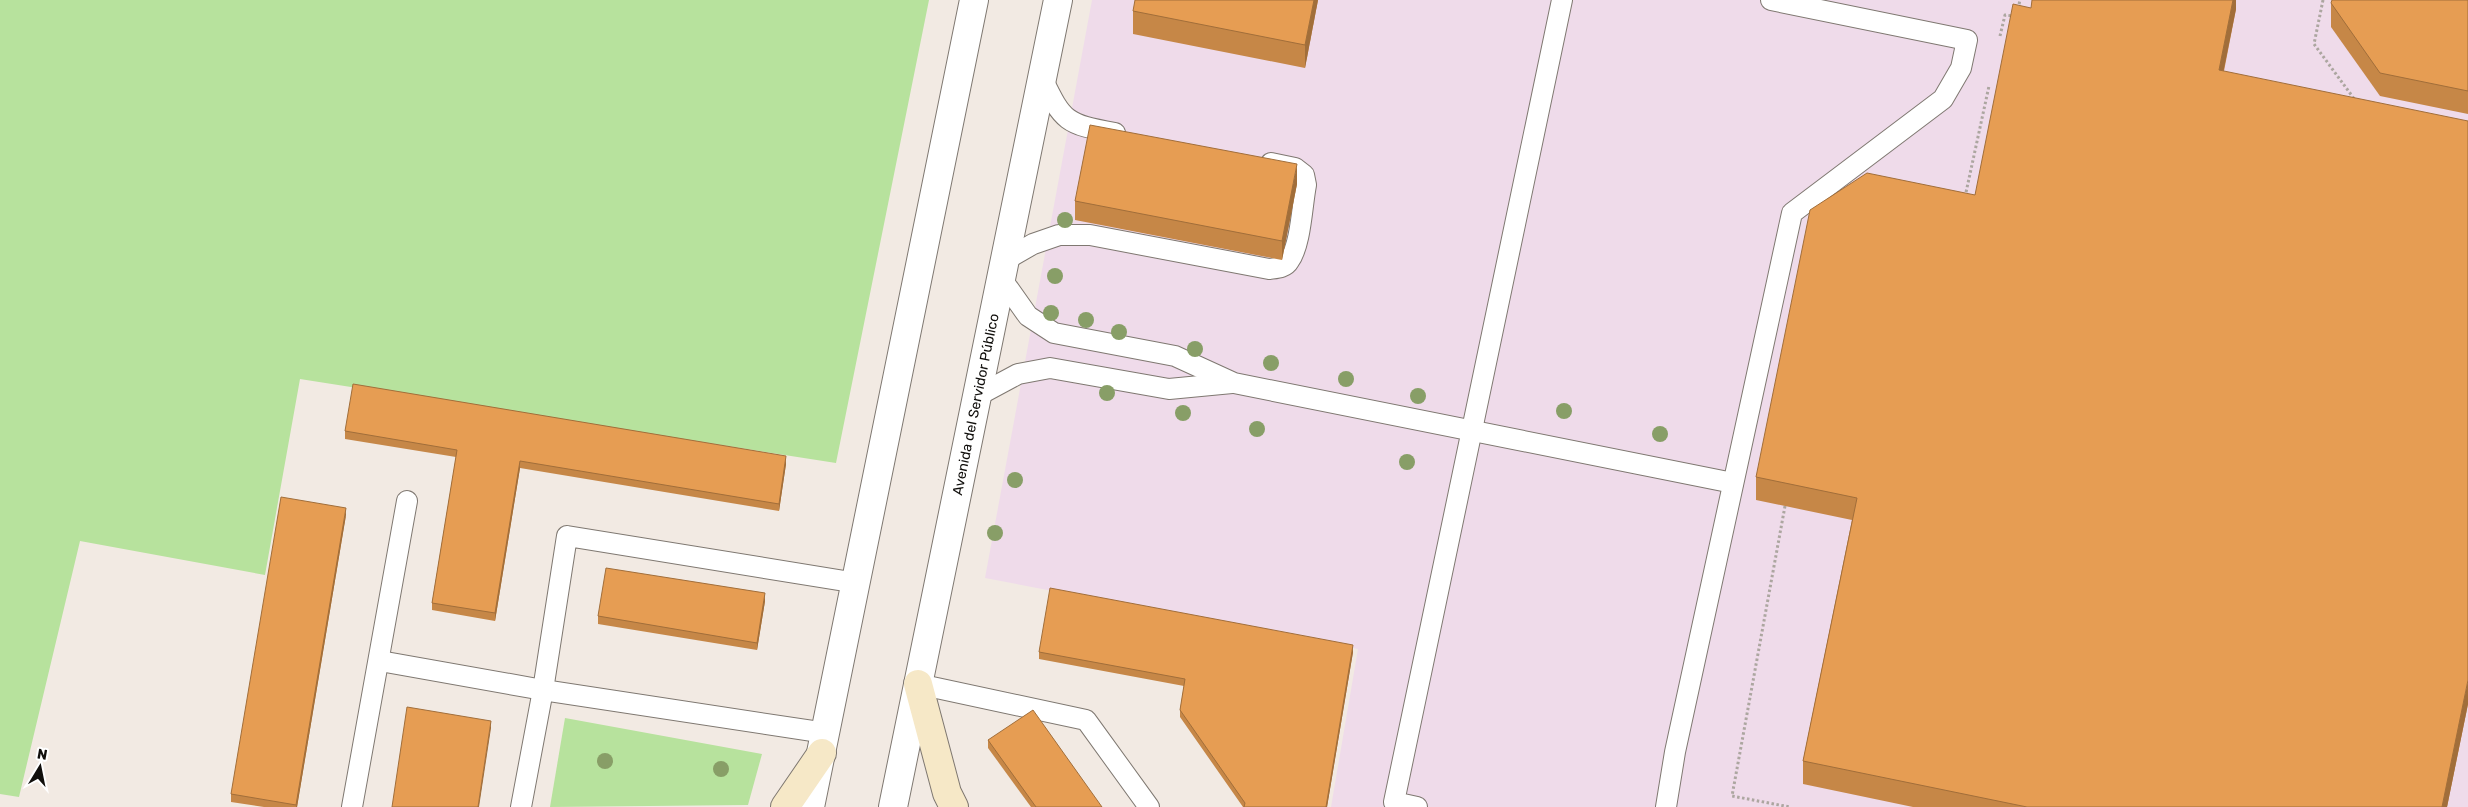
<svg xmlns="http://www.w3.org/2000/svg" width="2468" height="807" viewBox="0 0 2468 807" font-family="Rubik,sans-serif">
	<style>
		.commercial { fill: #efdbea }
		.green { fill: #b7e29d }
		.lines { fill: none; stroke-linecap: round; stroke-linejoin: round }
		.service-casing { stroke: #7f7871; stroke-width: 22 }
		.tertiary-casing { stroke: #7f7871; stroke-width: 30 }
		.secondary-casing { stroke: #7f7871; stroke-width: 30 }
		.path { stroke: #aca6a0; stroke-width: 3; stroke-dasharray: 2.5 2.5; stroke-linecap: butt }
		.service { stroke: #fff; stroke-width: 20 }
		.tertiary { stroke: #fff; stroke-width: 28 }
		.secondary { stroke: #f6e8c7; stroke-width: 28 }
		.tree { fill: #889e67 }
		.wall { fill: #c68747 }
		.shaded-wall { fill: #a16e3a }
		.building { fill: #e69d53; stroke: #a16e3a }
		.labels { text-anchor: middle; stroke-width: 4; stroke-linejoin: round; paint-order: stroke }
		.street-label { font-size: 14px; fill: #110f0c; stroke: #fff }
	</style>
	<rect width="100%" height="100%" fill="#f2eae3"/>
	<polygon class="commercial" points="1092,0 2468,0 2468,807 1331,807 1358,649 985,578"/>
	<g class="green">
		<polygon points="0,0 929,0 836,463 300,379 265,575 80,541 19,797 0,794"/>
		<polygon points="565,718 762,754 748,805 550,807"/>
	</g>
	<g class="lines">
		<defs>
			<g id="service">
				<path d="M1042 78C1063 122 1066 124 1115 133"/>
				<path d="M1005 260 1033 244 1059 235H1090L1269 269C1276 268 1285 268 1289 261 1301 245 1302 205 1306 185L1304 175 1295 168 1271 163"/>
				<polyline points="1001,278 1028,316 1054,333 1175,356 1234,383 1733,483"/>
				<polyline points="977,396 1018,374 1050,368 1169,389 1232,383"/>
				<polyline points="380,661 543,690 826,733"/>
				<polyline points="918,684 1086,720 1149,807"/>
				<polyline points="352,807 407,501"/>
				<polyline points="521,807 543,690 567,536 857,583"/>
				<polyline points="1417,807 1394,802 1562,0"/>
				<polyline points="1666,807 1675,752 1792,213 1943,99 1961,68 1967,40 1771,0"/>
			</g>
			<g id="tertiary">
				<polyline points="810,807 974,0"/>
				<path id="s1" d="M893 807 1058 0"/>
			</g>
			<g id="secondary">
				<polyline points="918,684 947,793 954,807"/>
				<polyline points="785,807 822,753"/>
			</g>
		</defs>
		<use href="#service" class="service-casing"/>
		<use href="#tertiary" class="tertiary-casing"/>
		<use href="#secondary" class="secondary-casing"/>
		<g class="path">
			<polyline points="2323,0 2314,44 2355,100"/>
			<polyline points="2018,9 2020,0"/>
			<polyline points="2000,36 2005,15 2014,16"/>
			<polyline points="1965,197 1989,86"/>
			<polyline points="1785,506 1732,796 1790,807"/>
		</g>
		<use href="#service" class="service"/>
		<use href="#tertiary" class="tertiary"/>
		<use href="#secondary" class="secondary"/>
	</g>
	<g class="tree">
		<circle cx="1065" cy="220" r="8"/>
		<circle cx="1055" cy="276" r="8"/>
		<circle cx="1051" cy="313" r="8"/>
		<circle cx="1086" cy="320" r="8"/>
		<circle cx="1119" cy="332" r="8"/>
		<circle cx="1195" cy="349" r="8"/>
		<circle cx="1271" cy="363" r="8"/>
		<circle cx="1346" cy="379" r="8"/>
		<circle cx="1107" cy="393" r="8"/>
		<circle cx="1418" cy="396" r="8"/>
		<circle cx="1564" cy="411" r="8"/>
		<circle cx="1183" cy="413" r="8"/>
		<circle cx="1257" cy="429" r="8"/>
		<circle cx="1660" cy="434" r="8"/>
		<circle cx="1407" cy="462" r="8"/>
		<circle cx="1015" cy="480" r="8"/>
		<circle cx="995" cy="533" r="8"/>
		<circle cx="605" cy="761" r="8"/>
		<circle cx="721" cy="769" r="8"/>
	</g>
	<g class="wall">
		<polygon points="1318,0 1305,68 1133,34 1133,11"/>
		<polygon points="2236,0 2236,9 2224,71 2468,704 2447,807 1913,807 1803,784 1803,761 1852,520 1756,500 1756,477 1975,195 2031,8"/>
		<polygon points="2468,0 2468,114 2380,96 2331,27 2331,3"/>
		<polygon points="1297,184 1282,260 1075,220 1075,201"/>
		<polygon points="345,431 786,464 779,511 520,468 495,621 432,610 432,603 456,457 345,439"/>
		<polygon points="346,515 297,807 264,807 231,802 231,794"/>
		<polygon points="765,601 757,650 598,624 598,616"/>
		<polygon points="1039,652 1353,652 1327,807 1243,807 1180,717 1180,710 1184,686 1039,659"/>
		<polygon points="988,740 1102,807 1031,807 988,748"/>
	</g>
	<g class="shaded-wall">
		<polygon points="1314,0 1318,0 1305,68 1305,45"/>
		<polygon points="2233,0 2236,0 2236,9 2219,93 2219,70"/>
		<polygon points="1297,164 1297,184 1282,260 1282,241"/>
		<polygon points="786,456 786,464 779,511 779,504"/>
		<polygon points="520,461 520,468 495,621 495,613"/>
		<polygon points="346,508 346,515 297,807 296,807"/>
		<polygon points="765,593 765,601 757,650 757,643"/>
		<polygon points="1353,645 1353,652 1327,807 1326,807"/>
		<polygon points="2468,680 2468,704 2447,807 2442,807"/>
		<polygon points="491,721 491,728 479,807 478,807"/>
	</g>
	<g class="building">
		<polygon points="1135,0 1314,0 1305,45 1133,11"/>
		<polygon points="2032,0 2233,0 2219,70 2468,121 2468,680 2442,807 2027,807 1803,761 1857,498 1756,477 1810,210 1867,173 1975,195 2013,4 2031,8"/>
		<polygon points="2332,0 2468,0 2468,91 2380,73 2331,3"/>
		<polygon points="1090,125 1297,164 1282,241 1075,201"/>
		<polygon points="353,384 786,456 779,504 520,461 495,613 432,603 457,450 345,431"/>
		<polygon points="281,497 346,508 296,805 231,794"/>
		<polygon points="606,568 765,593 757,643 598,616"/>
		<polygon points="1050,588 1353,645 1326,807 1244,807 1245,803 1180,710 1185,679 1039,652"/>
		<polygon points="407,707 491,721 478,807 392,807"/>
		<polygon points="1033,710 1102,807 1036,807 988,740"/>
	</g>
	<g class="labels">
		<g class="street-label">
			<text dy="5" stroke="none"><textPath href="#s1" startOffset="411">Avenida del Servidor Público</textPath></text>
		</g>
	</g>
	<g transform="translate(40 767) rotate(10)" stroke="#ffffff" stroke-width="4" paint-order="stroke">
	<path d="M0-4L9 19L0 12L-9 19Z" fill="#110f0c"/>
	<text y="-8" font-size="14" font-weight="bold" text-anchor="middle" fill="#110f0c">N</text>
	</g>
</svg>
